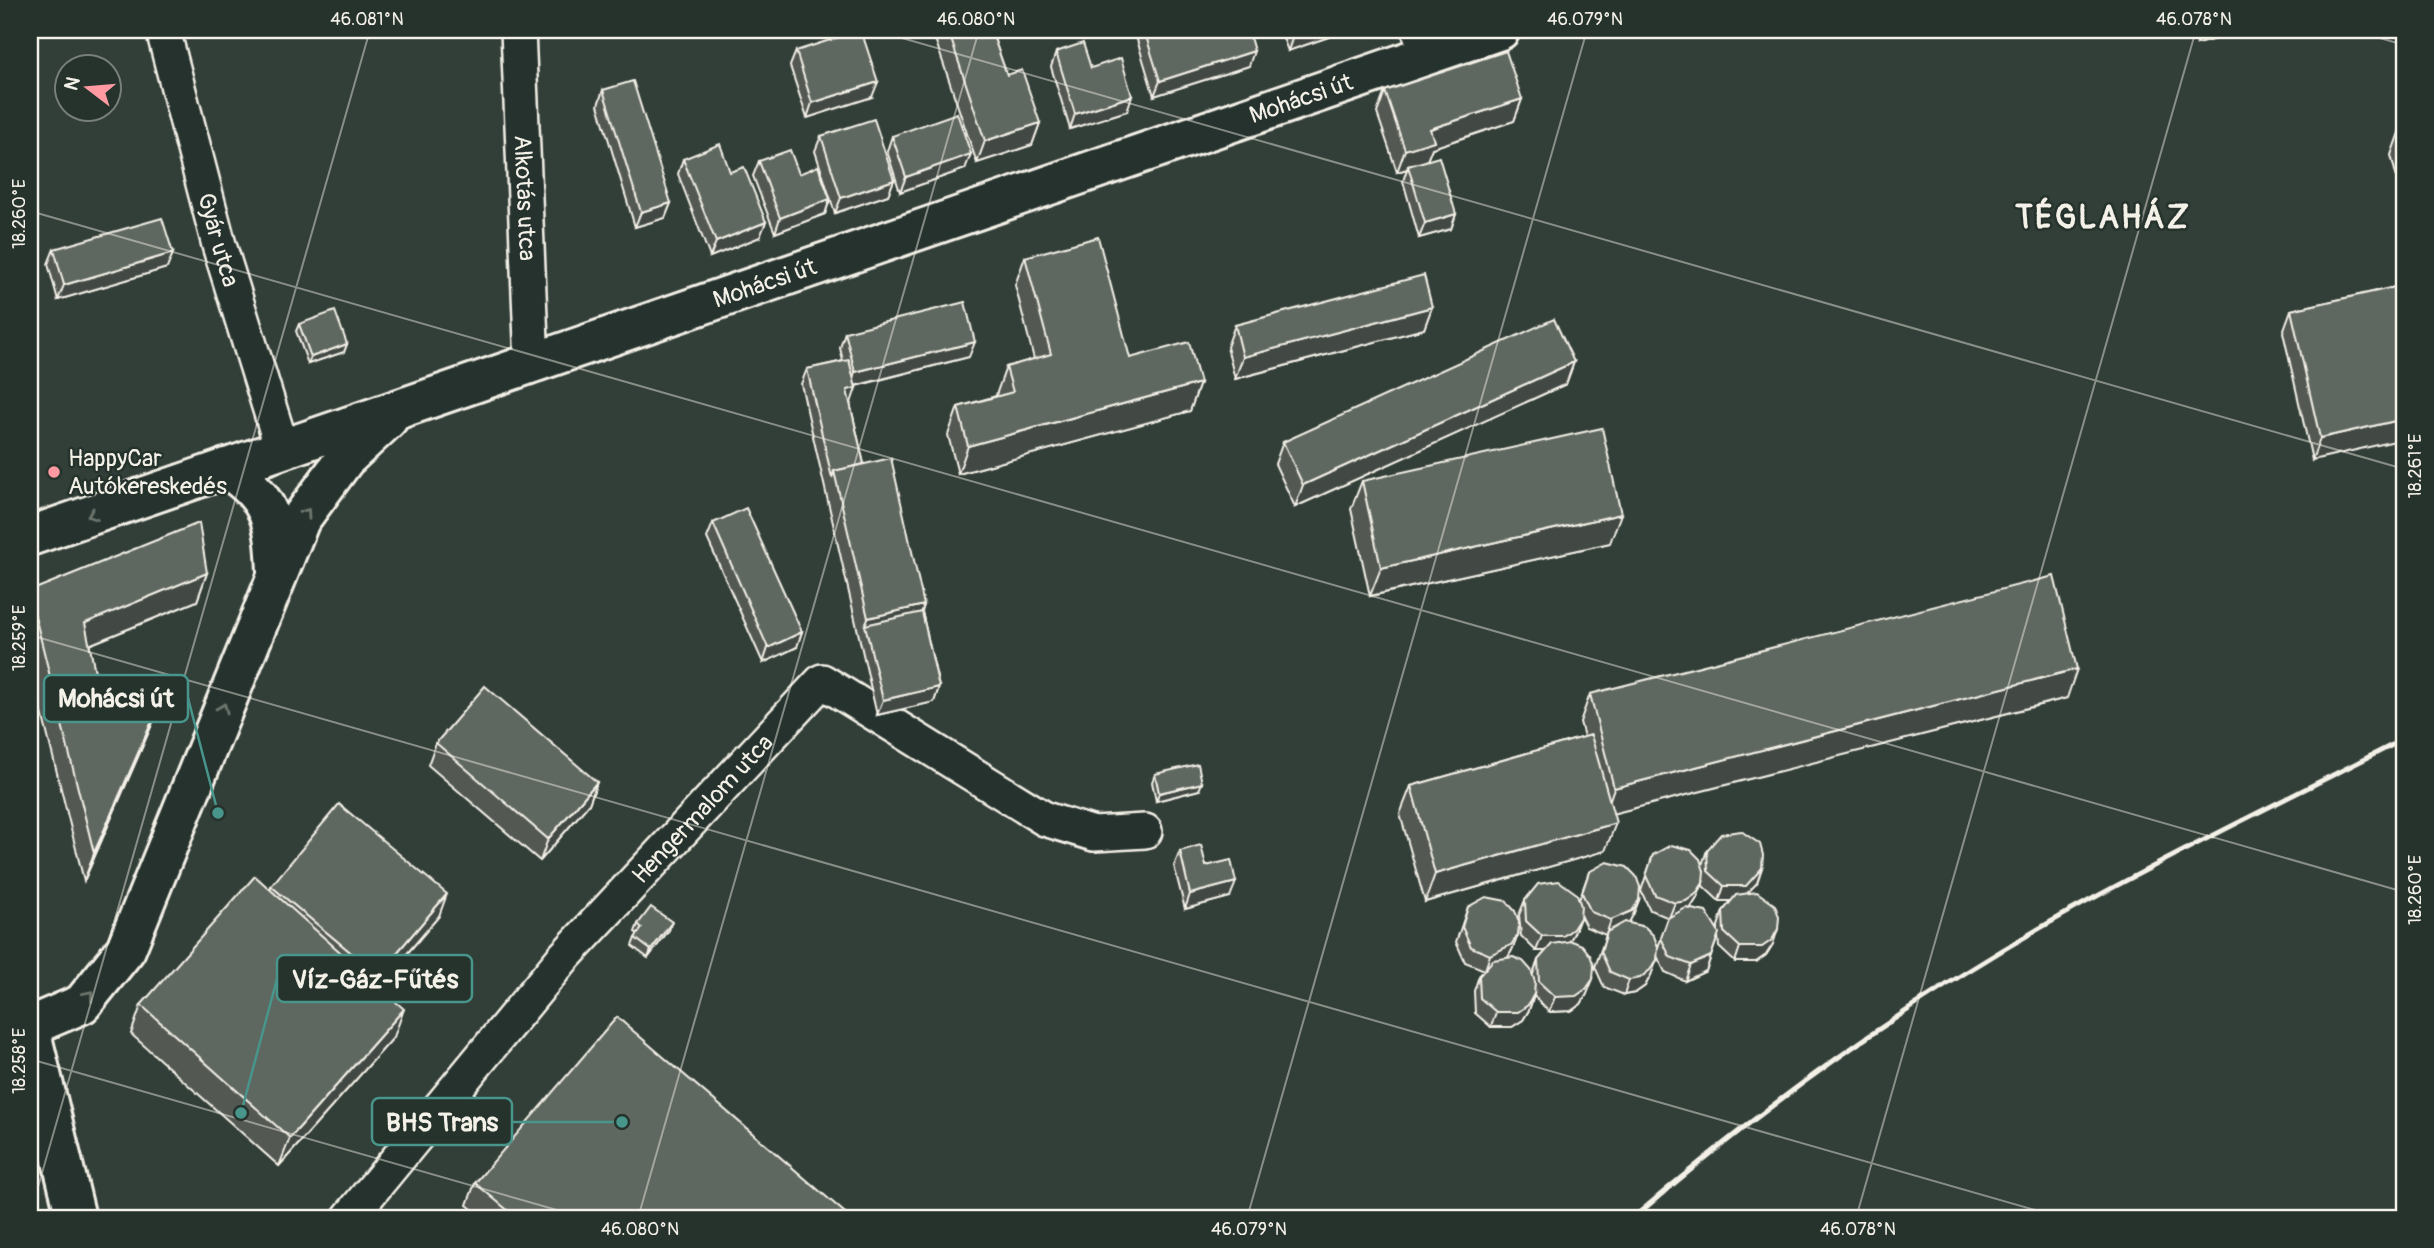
<svg xmlns="http://www.w3.org/2000/svg" width="2434" height="1248" viewBox="0 0 2434 1248" font-family="Pangolin,sans-serif">
	<style>
		.lines { fill: none; stroke-linecap: round; stroke-linejoin: round }
		.minor-casing { stroke: #f4f1e8; stroke-width: 38 }
		.secondary-casing { stroke: #f4f1e8; stroke-width: 44 }
		.primary-casing { stroke: #f4f1e8; stroke-width: 44 }
		.minor { stroke: #26332d; stroke-width: 33 }
		.secondary { stroke: #26332d; stroke-width: 38 }
		.primary { stroke: #26332d; stroke-width: 38 }
		.rail { stroke: #f4f1e8; stroke-width: 5 }
		.wall { fill: #525953; stroke: #f4f1e8; stroke-width: 2; fill-rule: evenodd }
		.shaded-wall { fill: #424944; stroke: #f4f1e8; stroke-width: 2 }
		.building { fill: #5f6861; stroke: #f4f1e8; stroke-width: 2 }
		.oneway { stroke: #6e766e }
		.ticks { fill: none; stroke: #f4f1e8; stroke-width: 2; stroke-opacity: 0.45 }
		.poi-dot { fill: #ff9aa2; stroke: #26332d; stroke-width: 2.5 }
		.labels { text-anchor: middle; stroke-width: 5; stroke-linejoin: round; paint-order: stroke }
		.street-label { font-size: 24px; fill: #f4f1e8; stroke: #26332d }
		.poi-label { font-size: 24px; fill: #f4f1e8; stroke: #26332d; text-anchor: start }
		.district-label { font-size: 32px; font-weight: bold; letter-spacing: 2px; fill: #f4f1e8; stroke: #26332d }
		.leader { fill: none; stroke: #48958c; stroke-width: 2.5 }
		.callout-dot { fill: #48958c; stroke: #26332d; stroke-width: 2.5 }
		.callout { fill: #26332d; stroke: #48958c; stroke-width: 2.5 }
		.callout-label { font-size: 26px; text-anchor: middle; font-weight: bold; fill: #f4f1e8 }
		.neatline { fill: none; stroke: #f4f1e8; stroke-width: 2.5 }
		.ticks-label { font-size: 18px; text-anchor: middle; fill: #f4f1e8 }
	</style>
	<rect width="100%" height="100%" fill="#323e38"/>
	<filter id="ink" filterUnits="userSpaceOnUse"><feTurbulence type="fractalNoise" baseFrequency=".0143" numOctaves="2"/><feDisplacementMap in="SourceGraphic" scale="14" xChannelSelector="R" yChannelSelector="G"/><feConvolveMatrix kernelMatrix="1 2 1 2 8 2 1 2 1" color-interpolation-filters="sRGB"/></filter>
	<g filter="url(#ink)">
		<g class="lines">
			<defs>
				<g id="minor">
					<path id="s1" d="M163 30 219 245 282 448"/>
					<path id="s2" d="M518 30 532 365"/>
					<polyline points="1419,30 1428,56"/>
					<path id="s3" d="M349 1218 563 958 822 681 1045 819 1094 834 1145 831"/>
				</g>
				<g id="secondary">
					<path d="M226 468C271 497 275 521 277 572"/>
					<path id="s4" d="M30 536 1500 30"/>
					<polyline points="30,1026 82,1004 126,949 300,520 345,459 388,419"/>
				</g>
				<polyline id="primary" points="30,1029 76,1218"/>
			</defs>
			<use href="#minor" class="minor-casing"/>
			<use href="#secondary" class="secondary-casing"/>
			<use href="#primary" class="primary-casing"/>
			<use href="#minor" class="minor"/>
			<use href="#secondary" class="secondary"/>
			<use href="#primary" class="primary"/>
			<path class="rail" d="M1633 1218C1768 1102 1914 998 2070 911 2179 850 2293 796 2404 739"/>
		</g>
		<g class="wall">
			<polygon points="932,30 991,30 1007,75 1040,123 1032,145 977,163"/>
			<polygon points="1134,30 1248,30 1249,66 1154,96"/>
			<polygon points="1280,30 1349,30 1288,51"/>
			<polygon points="2193,30 2248,30 2197,44"/>
			<polygon points="796,51 872,97 807,118 790,66"/>
			<polygon points="1056,52 1091,68 1127,111 1070,129 1051,67"/>
			<polygon points="603,90 671,203 665,218 635,227 598,105"/>
			<polygon points="1385,91 1522,99 1514,121 1432,148 1427,160 1456,214 1451,229 1419,238 1403,181 1407,169 1397,172 1377,113"/>
			<polygon points="2404,126 2404,206 2391,155 2401,127"/>
			<polygon points="821,136 894,180 888,195 835,213 815,151"/>
			<polygon points="892,136 965,169 900,192 887,151"/>
			<polygon points="683,159 730,172 760,237 710,257 678,174"/>
			<polygon points="759,161 799,174 830,199 825,214 775,233 753,176"/>
			<polygon points="54,249 173,253 167,268 58,300 48,264"/>
			<polygon points="1025,257 1130,358 1200,383 1190,411 958,474 948,435 958,407 996,396 996,395 1006,367 1034,359 1015,285"/>
			<polygon points="2400,286 2312,460 2283,332 2291,310"/>
			<polygon points="1432,307 1424,329 1235,379 1227,347 1235,325"/>
			<polygon points="299,324 347,344 344,352 308,364 296,331"/>
			<polygon points="845,332 969,357 856,386 850,403 864,464 924,605 922,612 939,687 934,702 877,715 801,384 807,369 843,361 840,348"/>
			<polygon points="1574,362 1566,384 1295,507 1275,464 1283,442"/>
			<polygon points="1362,481 1610,543 1370,596 1351,509"/>
			<polygon points="713,523 797,647 763,663 707,538"/>
			<polygon points="207,573 197,601 89,645 96,677 117,692 157,713 84,881 30,665 30,591"/>
			<polygon points="1590,694 2067,698 1613,813 1605,851 1425,902 1400,814 1411,786 1584,737 1580,722"/>
			<polygon points="436,743 597,782 589,804 540,861 428,765"/>
			<polygon points="1155,774 1199,790 1156,801 1152,782"/>
			<path d="M1707 850 1757 883 1747 893 1773 944 1766 955 1756 962H1735L1719 947 1718 936 1706 971 1685 981 1665 972 1657 956 1651 975 1645 986 1635 993 1624 995 1604 987 1595 967 1606 935 1586 927 1580 915 1574 933 1569 942 1587 994 1581 1004 1571 1011 1549 1012 1534 996 1529 1010 1523 1020 1512 1027H1491L1475 1013 1474 991 1479 976 1485 970 1465 962 1456 942 1468 907 1518 935 1512 950 1507 958 1533 974 1538 960 1546 951H1536L1521 936 1519 915 1525 900H1579L1589 872 1639 900 1633 915 1628 923 1658 947 1669 918 1650 910 1641 891 1653 855 1702 865ZM1703 881V886L1719 901H1731L1723 911 1718 926V931L1691 908 1697 898Z"/>
			<polygon points="1180,851 1206,866 1230,897 1185,909 1174,866"/>
			<polygon points="271,886 439,916 379,987 394,1037 279,1166 131,1034 141,1005 270,890"/>
			<polygon points="638,924 669,930 648,958 632,946 635,938 638,934 635,932"/>
			<polygon points="475,1183 851,1218 483,1218 467,1205"/>
		</g>
		<g class="shaded-wall">
			<polygon points="1312,30 1349,30 1288,51 1293,36"/>
			<polygon points="2202,30 2248,30 2197,44"/>
			<polygon points="1254,51 1249,66 1154,96 1160,81"/>
			<polygon points="878,82 872,97 807,118 812,103"/>
			<polygon points="1132,96 1127,111 1070,129 1075,114"/>
			<polygon points="1522,99 1514,121 1432,148 1426,163 1408,166 1407,169 1397,172 1405,150 1430,129"/>
			<polygon points="1040,123 1032,145 977,163 985,141"/>
			<polygon points="971,154 965,169 900,192 906,177"/>
			<polygon points="894,180 888,195 835,213 841,198"/>
			<polygon points="830,199 825,214 775,233 780,218"/>
			<polygon points="671,203 665,218 635,227 641,212"/>
			<polygon points="1456,214 1451,229 1419,238 1425,223"/>
			<polygon points="766,222 760,237 710,257 716,242"/>
			<polygon points="173,253 167,268 58,300 64,285"/>
			<polygon points="1432,307 1424,329 1235,379 1243,357"/>
			<polygon points="975,342 969,357 850,387 855,372"/>
			<polygon points="347,344 344,352 308,364 311,357"/>
			<polygon points="1574,362 1566,384 1295,507 1303,485"/>
			<polygon points="1200,383 1190,411 958,474 968,446"/>
			<polygon points="856,388 851,403 842,405 847,390"/>
			<polygon points="2404,419 2404,439 2312,460 2320,438"/>
			<polygon points="1621,514 1610,543 1370,596 1381,568"/>
			<polygon points="207,573 197,601 74,651 85,623"/>
			<polygon points="924,605 916,627 865,625 868,618"/>
			<polygon points="802,632 797,647 763,663 768,648"/>
			<polygon points="2077,669 2067,698 1604,816 1614,788"/>
			<polygon points="168,685 157,713 84,881 94,853"/>
			<polygon points="939,687 934,702 877,715 883,700"/>
			<polygon points="597,782 589,804 540,861 548,839"/>
			<polygon points="1202,783 1199,790 1156,801 1159,793"/>
			<polygon points="1616,823 1605,851 1425,902 1435,874"/>
			<polygon points="1762,868 1757,883 1740,901 1719,901 1724,886"/>
			<polygon points="1236,882 1230,897 1185,909 1190,894"/>
			<polygon points="1703,883 1697,898 1690,909 1669,918 1675,903"/>
			<polygon points="447,894 439,916 370,997 378,975"/>
			<polygon points="1639,900 1633,915 1627,926 1606,935 1611,920"/>
			<polygon points="1580,918 1574,933 1568,944 1558,951 1536,951 1542,936"/>
			<polygon points="672,922 669,930 648,958 651,950"/>
			<polygon points="1778,929 1773,944 1766,955 1756,962 1735,962 1740,947"/>
			<polygon points="1518,935 1512,950 1506,961 1485,970 1490,955"/>
			<polygon points="1711,956 1706,971 1685,981 1691,965"/>
			<polygon points="1657,960 1651,975 1645,986 1635,993 1624,995 1629,980"/>
			<polygon points="1593,979 1587,994 1581,1004 1571,1011 1549,1012 1555,997"/>
			<polygon points="1534,994 1529,1010 1523,1020 1512,1027 1491,1027 1496,1012"/>
			<polygon points="404,1009 394,1037 279,1166 290,1138"/>
		</g>
		<g class="building">
			<polygon points="861,30 878,82 812,103 796,51"/>
			<polygon points="948,30 991,30 1007,75 1022,70 1040,123 985,141"/>
			<polygon points="1144,30 1248,30 1254,51 1160,81"/>
			<polygon points="1291,30 1312,30 1293,36"/>
			<polygon points="1083,43 1091,68 1121,58 1132,96 1075,114 1056,52"/>
			<polygon points="1506,51 1522,99 1430,129 1434,141 1405,150 1385,91"/>
			<polygon points="633,81 671,203 641,212 603,90"/>
			<polygon points="957,113 971,154 906,177 892,136"/>
			<polygon points="874,119 894,180 841,198 821,136"/>
			<polygon points="2404,126 2404,140 2401,127"/>
			<polygon points="720,144 730,172 744,167 766,222 716,242 683,159"/>
			<polygon points="790,150 799,174 818,166 830,199 780,218 759,161"/>
			<polygon points="1439,157 1456,214 1425,223 1408,166"/>
			<polygon points="162,218 173,253 64,285 54,249"/>
			<polygon points="1098,237 1130,358 1189,342 1200,383 968,446 958,407 1013,392 1006,367 1051,354 1025,257"/>
			<polygon points="1424,275 1432,307 1243,357 1235,325"/>
			<polygon points="2400,286 2404,307 2404,419 2320,438 2291,310"/>
			<polygon points="965,302 975,342 855,372 845,332"/>
			<polygon points="335,311 347,344 311,357 299,324"/>
			<polygon points="1554,319 1574,362 1303,485 1283,442"/>
			<polygon points="849,360 856,388 847,390 864,464 834,471 832,478 807,369"/>
			<polygon points="1602,428 1621,514 1381,568 1362,481"/>
			<polygon points="891,458 924,605 868,618 834,471"/>
			<polygon points="746,508 802,632 768,648 713,523"/>
			<polygon points="199,523 207,573 85,623 96,677 116,675 117,692 168,685 94,853 30,596 30,591"/>
			<polygon points="2054,576 2077,669 1614,788 1590,694"/>
			<polygon points="922,612 939,687 883,700 865,625"/>
			<polygon points="485,686 597,782 548,839 436,743"/>
			<polygon points="1591,735 1616,823 1435,874 1411,786"/>
			<polygon points="1198,764 1202,783 1159,793 1155,774"/>
			<polygon points="339,804 447,894 378,975 271,886"/>
			<polygon points="1741,831 1760,844 1763,855 1762,868 1746,886 1724,886 1708,871 1707,850 1721,834"/>
			<polygon points="1201,845 1206,866 1231,860 1236,882 1190,894 1180,851"/>
			<polygon points="1671,845 1691,850 1700,859 1704,871 1703,883 1696,894 1686,901 1675,903 1655,895 1646,876 1653,855"/>
			<polygon points="1607,862 1627,867 1636,876 1640,887 1639,900 1632,911 1611,920 1591,912 1582,893 1589,872"/>
			<polygon points="255,876 404,1009 290,1138 141,1005"/>
			<polygon points="1559,881 1577,894 1581,906 1580,918 1573,929 1563,936 1542,936 1526,921 1525,900 1538,884"/>
			<polygon points="1757,892 1775,905 1779,917 1778,929 1772,940 1762,947 1740,947 1724,932 1723,911 1736,895"/>
			<polygon points="1486,897 1506,901 1515,911 1519,922 1518,935 1511,945 1490,955 1471,947 1462,927 1468,907"/>
			<polygon points="651,907 672,922 651,950 635,938 642,928 638,924"/>
			<polygon points="1686,908 1706,912 1719,933 1711,956 1691,965 1670,957 1661,938 1668,918"/>
			<polygon points="1625,922 1645,927 1654,936 1658,947 1657,960 1650,970 1640,978 1629,980 1610,972 1601,952 1607,932"/>
			<polygon points="1572,941 1582,945 1590,955 1594,966 1593,979 1586,989 1576,996 1555,997 1539,982 1538,960 1552,944"/>
			<polygon points="1513,957 1523,961 1531,970 1535,982 1534,994 1528,1005 1518,1012 1496,1012 1480,998 1479,976 1493,960"/>
			<polygon points="617,1017 851,1218 517,1218 475,1183"/>
		</g>
		<defs><path id="oneway-chevron" d="M-2-3.5L2.5 0L-2 3.5" fill="none" stroke-width="1.6" stroke-linecap="round" stroke-linejoin="round" transform="scale(1.75)"/></defs>
		<g class="oneway">
			<use href="#oneway-chevron" transform="translate(306 513) rotate(-55)"/>
			<use href="#oneway-chevron" transform="translate(92 515) rotate(161)"/>
			<use href="#oneway-chevron" transform="translate(223 708) rotate(-68)"/>
			<use href="#oneway-chevron" transform="translate(89 995) rotate(-50)"/>
		</g>
	</g>
	<path class="ticks" d="M874 30 2404 469M2352 30 2404 45M30 211 2404 892M30 635 2063 1218M30 1059 585 1218M30 1215 370 30M638 1218 979 30M1247 1218 1587 30M1856 1218 2196 30"/>
	<circle class="poi-dot" cx="54" cy="472" r="7"/>
	<g class="labels">
		<g class="street-label">
			<text dy="8" stroke="none"><textPath href="#s4" startOffset="1344">Mohácsi út</textPath></text>
			<text dy="8" stroke="none"><textPath href="#s2" startOffset="168">Alkotás utca</textPath></text>
			<text dy="8" stroke="none"><textPath href="#s1" startOffset="217">Gyár utca</textPath></text>
			<text dy="8" stroke="none"><textPath href="#s4" startOffset="777">Mohácsi út</textPath></text>
			<text dy="8" stroke="none"><textPath href="#s3" startOffset="541">Hengermalom utca</textPath></text>
		</g>
		<g class="poi-label">
			<text x="68" y="466">HappyCar<tspan x="68" dy="28">Autókereskedés</tspan></text>
		</g>
		<g class="district-label">
			<text x="2103" y="228">TÉGLAHÁZ</text>
		</g>
	</g>
	<path class="leader" d="M218 813L188 698M241 1113L277 979M622 1122L512 1122"/>
	<g class="callout-dot">
		<circle cx="218" cy="813" r="7"/>
		<circle cx="241" cy="1113" r="7"/>
		<circle cx="622" cy="1122" r="7"/>
	</g>
	<g class="callout">
		<rect x="44" y="675" width="144" height="47" rx="7"/>
		<rect x="277" y="955" width="195" height="47" rx="7"/>
		<rect x="372" y="1098" width="140" height="47" rx="7"/>
	</g>
	<g class="callout-label">
		<text x="116" y="707">Mohácsi út</text>
		<text x="375" y="988">Víz-Gáz-Fűtés</text>
		<text x="442" y="1131">BHS Trans</text>
	</g>
	<rect width="2434" height="1248" fill="none" stroke="#26332d" stroke-width="77"/>
	<g transform="translate(88 88) rotate(286)"><circle r="33" fill="#26332d" stroke="#787f78" stroke-width="2"/>
	<path d="M0-5L12 26L0 18L-12 26Z" fill="#ff9aa2"/>
	<text y="-10" font-size="19" font-weight="bold" text-anchor="middle" fill="#f4f1e8">N</text>
	</g>
	<rect x="38" y="38" width="2358" height="1172" class="neatline"/>
	<g class="ticks-label">
		<text x="367" y="25">46.081°N</text>
		<text x="976" y="25">46.080°N</text>
		<text x="1585" y="25">46.079°N</text>
		<text x="2194" y="25">46.078°N</text>
		<text transform="translate(19 214) rotate(-90)" y="6">18.260°E</text>
		<text transform="translate(2415 466) rotate(-90)" y="6">18.261°E</text>
		<text transform="translate(19 638) rotate(-90)" y="6">18.259°E</text>
		<text transform="translate(2415 890) rotate(-90)" y="6">18.260°E</text>
		<text transform="translate(19 1061) rotate(-90)" y="6">18.258°E</text>
		<text x="640" y="1235">46.080°N</text>
		<text x="1249" y="1235">46.079°N</text>
		<text x="1858" y="1235">46.078°N</text>
	</g>
</svg>
